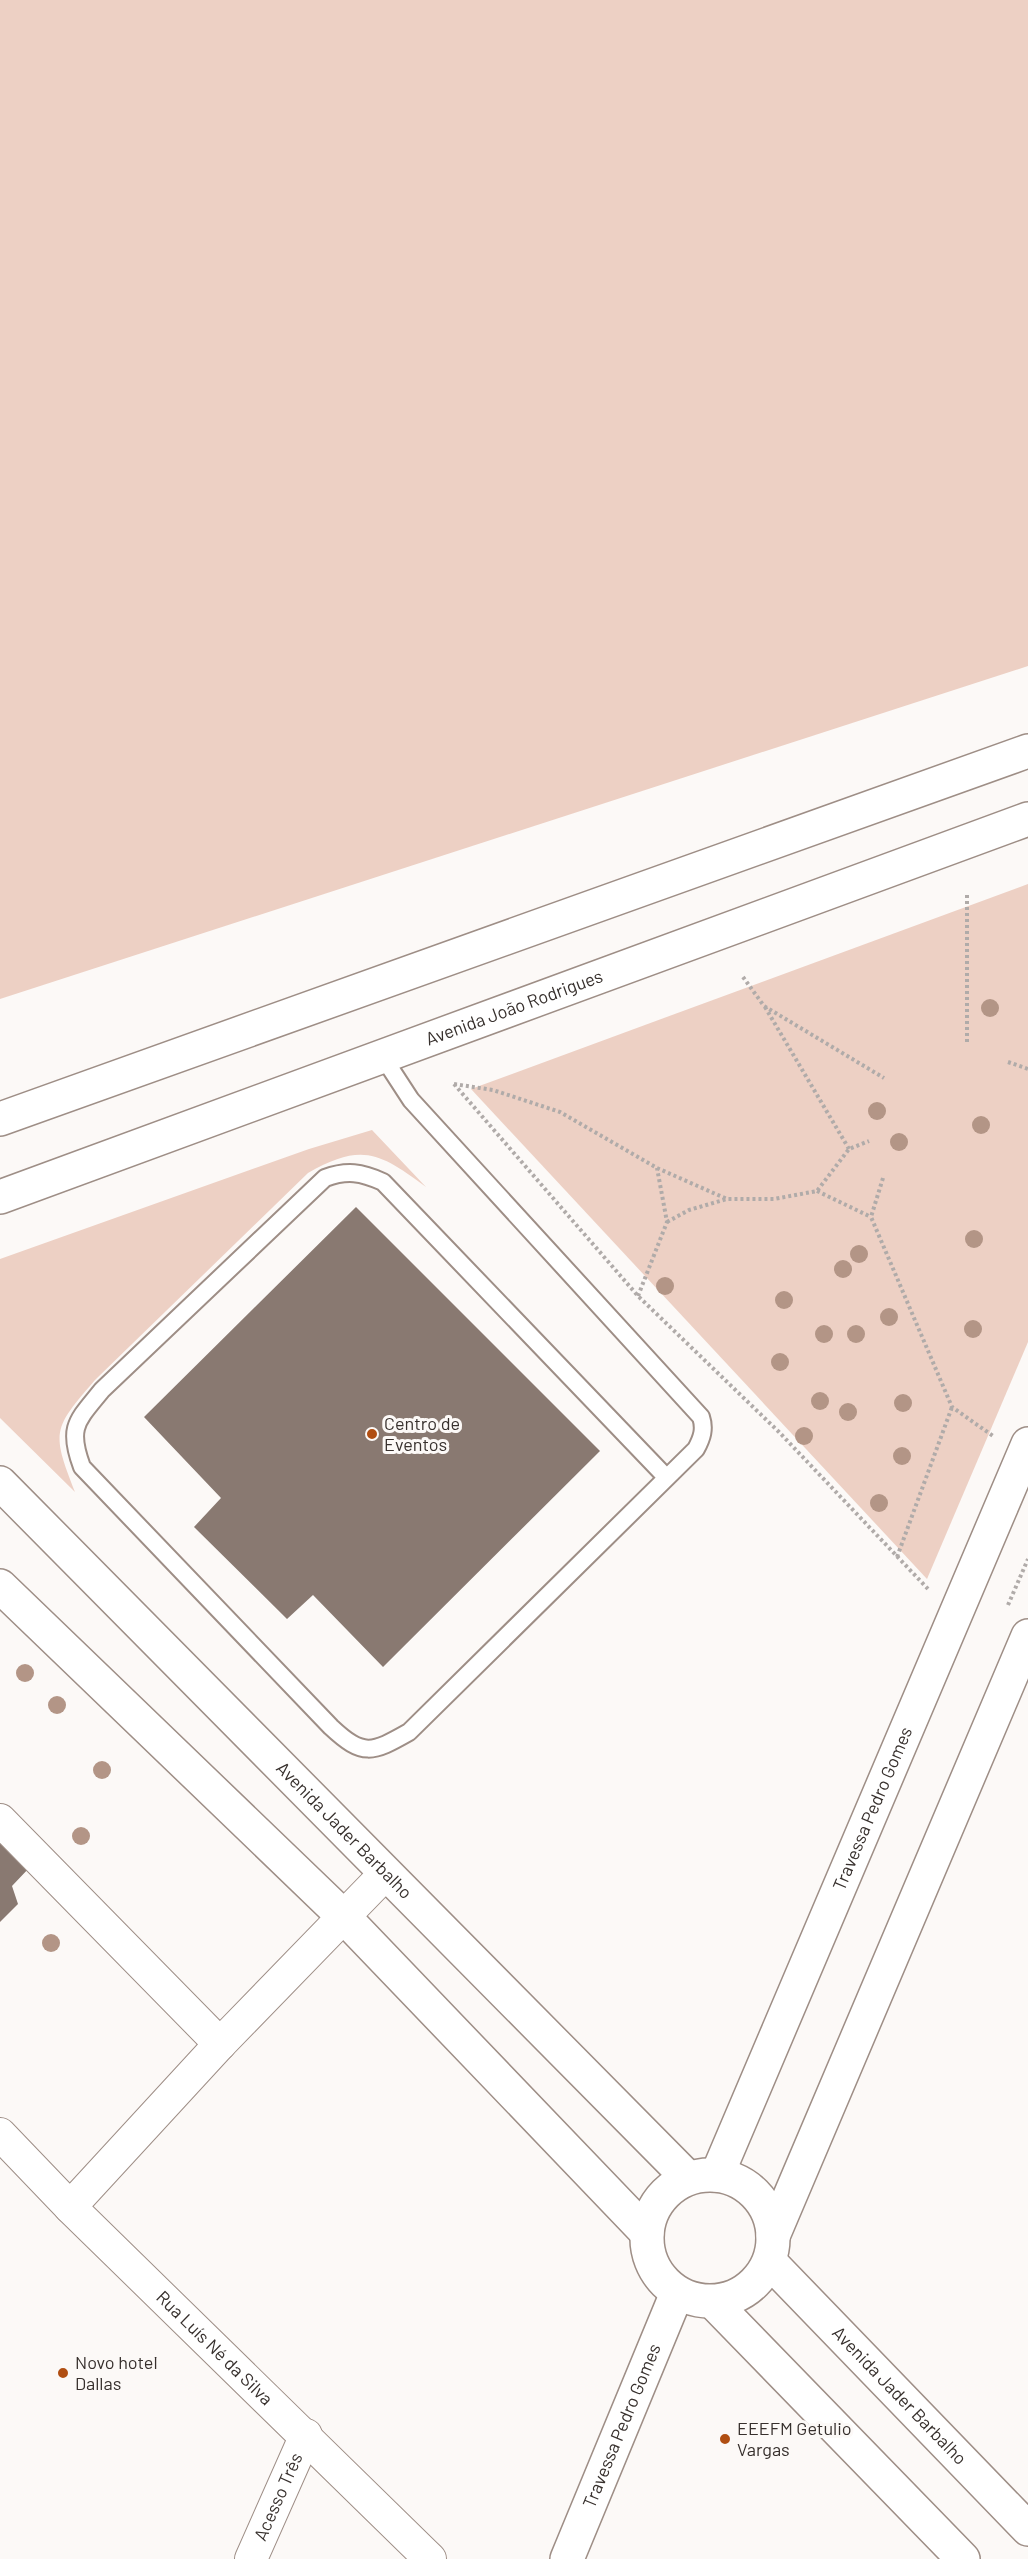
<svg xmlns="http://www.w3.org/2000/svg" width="1028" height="2559" viewBox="0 0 1028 2559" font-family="Barlow,sans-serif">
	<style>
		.green { fill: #edd0c4 }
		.building { fill: #897971 }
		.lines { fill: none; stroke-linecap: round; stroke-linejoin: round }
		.service-casing { stroke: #9e8e86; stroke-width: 20 }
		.minor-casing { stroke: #9e8e86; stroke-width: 34 }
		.tertiary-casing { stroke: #9e8e86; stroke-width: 36 }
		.secondary-casing { stroke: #9e8e86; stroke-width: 36 }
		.path { stroke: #b0aba9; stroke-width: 4; stroke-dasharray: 3 3; stroke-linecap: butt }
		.service { stroke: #fff; stroke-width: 16 }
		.minor { stroke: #fff; stroke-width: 32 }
		.tertiary { stroke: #fff; stroke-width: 33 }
		.secondary { stroke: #fff; stroke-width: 33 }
		.tree { fill: #b39586 }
		.poi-dot { fill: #b04e12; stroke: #fcf9f7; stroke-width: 2 }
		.labels { text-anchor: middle; stroke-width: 6; stroke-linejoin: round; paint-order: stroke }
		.street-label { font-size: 18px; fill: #37302d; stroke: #fcf9f7 }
		.poi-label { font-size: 18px; fill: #37302d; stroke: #fcf9f7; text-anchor: start }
	</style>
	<rect width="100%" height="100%" fill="#fcf9f7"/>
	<g class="green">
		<polygon points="0,0 1028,0 1028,666 0,999"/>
		<polygon points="1028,884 1028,1342 927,1579 471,1089"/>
		<path d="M372 1130 426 1187C380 1153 362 1142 308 1173L95 1380C53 1429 51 1431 75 1492L0 1418V1259L309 1149Z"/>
	</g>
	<g class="building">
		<polygon points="356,1207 600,1451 383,1667 313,1595 287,1619 194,1527 221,1498 144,1417"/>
		<polygon points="0,1837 30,1867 12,1886 18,1904 0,1922"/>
	</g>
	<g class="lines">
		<defs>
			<path id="service" d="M383 1057 411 1100 701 1417C705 1429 702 1438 696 1449L409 1732C372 1753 363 1757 331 1727L82 1467C67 1427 77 1421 102 1390L325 1178C347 1170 361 1172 383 1182L666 1477"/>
			<g id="minor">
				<polyline points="0,1820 220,2044"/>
				<path id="s1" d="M0 2134 70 2207 430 2559"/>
				<polyline points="70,2207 220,2044 386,1873"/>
				<path id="s2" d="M251 2559 306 2435"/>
			</g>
			<g id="tertiary">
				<path id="s3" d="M567 2559 677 2293"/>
			</g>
			<g id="secondary">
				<polyline points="0,1119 1028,751"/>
				<path id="s4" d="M0 1197 1028 819"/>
				<path id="s5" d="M0 1483 688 2178"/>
				<polyline points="0,1586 345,1918 647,2233"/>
				<circle cx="710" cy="2238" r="63"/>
				<path id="s6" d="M717 2175 1028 1444"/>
				<polyline points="773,2236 1028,1636"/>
				<path id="s7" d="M770 2262 1028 2529"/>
				<polyline points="713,2302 963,2559"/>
			</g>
		</defs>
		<use href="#service" class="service-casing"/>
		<use href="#minor" class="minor-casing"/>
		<use href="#tertiary" class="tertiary-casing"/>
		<use href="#secondary" class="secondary-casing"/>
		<g class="path">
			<polyline points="967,895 967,1044"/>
			<polyline points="743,977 764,1006 884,1078"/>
			<polyline points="765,1007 849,1149"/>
			<polyline points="1008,1062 1028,1069"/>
			<polyline points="454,1084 638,1296 779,1432 929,1590"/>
			<polyline points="454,1084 493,1090 560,1112 657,1168 727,1199 774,1199 817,1191 849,1149 869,1141"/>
			<polyline points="883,1178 871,1217 952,1407 993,1436"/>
			<polyline points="817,1191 871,1217"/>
			<polyline points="667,1222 689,1210 727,1199"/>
			<polyline points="638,1296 667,1222 657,1168"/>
			<polyline points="897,1557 952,1407"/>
			<polyline points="1008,1605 1028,1559"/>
		</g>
		<use href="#service" class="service"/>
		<use href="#minor" class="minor"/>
		<use href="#tertiary" class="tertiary"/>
		<use href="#secondary" class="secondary"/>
	</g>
	<g class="tree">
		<circle cx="990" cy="1008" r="9"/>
		<circle cx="877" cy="1111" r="9"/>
		<circle cx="981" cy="1125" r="9"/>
		<circle cx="899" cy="1142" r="9"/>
		<circle cx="974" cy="1239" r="9"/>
		<circle cx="859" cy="1254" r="9"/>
		<circle cx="843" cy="1269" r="9"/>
		<circle cx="665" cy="1286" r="9"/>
		<circle cx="784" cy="1300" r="9"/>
		<circle cx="889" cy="1317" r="9"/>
		<circle cx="973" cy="1329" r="9"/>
		<circle cx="824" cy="1334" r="9"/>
		<circle cx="856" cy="1334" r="9"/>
		<circle cx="780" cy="1362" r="9"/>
		<circle cx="820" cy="1401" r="9"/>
		<circle cx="903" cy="1403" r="9"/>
		<circle cx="848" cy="1412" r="9"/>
		<circle cx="804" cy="1436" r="9"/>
		<circle cx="902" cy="1456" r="9"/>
		<circle cx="879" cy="1503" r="9"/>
		<circle cx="25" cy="1673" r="9"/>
		<circle cx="57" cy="1705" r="9"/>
		<circle cx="102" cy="1770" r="9"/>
		<circle cx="81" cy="1836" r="9"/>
		<circle cx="51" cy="1943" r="9"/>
	</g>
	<g class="poi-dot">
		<circle cx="372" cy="1434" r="6"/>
		<circle cx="63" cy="2373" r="6"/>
		<circle cx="725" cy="2439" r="6"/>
	</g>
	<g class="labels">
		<g class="street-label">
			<text dy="6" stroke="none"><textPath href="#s4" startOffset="548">Avenida João Rodrigues</textPath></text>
			<text dy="6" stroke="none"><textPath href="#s6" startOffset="398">Travessa Pedro Gomes</textPath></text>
			<text dy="6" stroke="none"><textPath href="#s5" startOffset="489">Avenida Jader Barbalho</textPath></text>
			<text dy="6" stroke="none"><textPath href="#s1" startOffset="303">Rua Luís Né da Silva</textPath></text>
			<text dy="6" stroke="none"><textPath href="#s7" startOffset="186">Avenida Jader Barbalho</textPath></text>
			<text dy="6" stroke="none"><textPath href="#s3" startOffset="144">Travessa Pedro Gomes</textPath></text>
			<text dy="6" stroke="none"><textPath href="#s2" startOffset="68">Acesso Três</textPath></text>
		</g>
		<g class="poi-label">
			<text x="384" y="1430">Centro de<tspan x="384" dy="21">Eventos</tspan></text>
			<text x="75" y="2369">Novo hotel<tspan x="75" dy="21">Dallas</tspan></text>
			<text x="737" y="2435">EEEFM Getulio<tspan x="737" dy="21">Vargas</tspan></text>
		</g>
	</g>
</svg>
